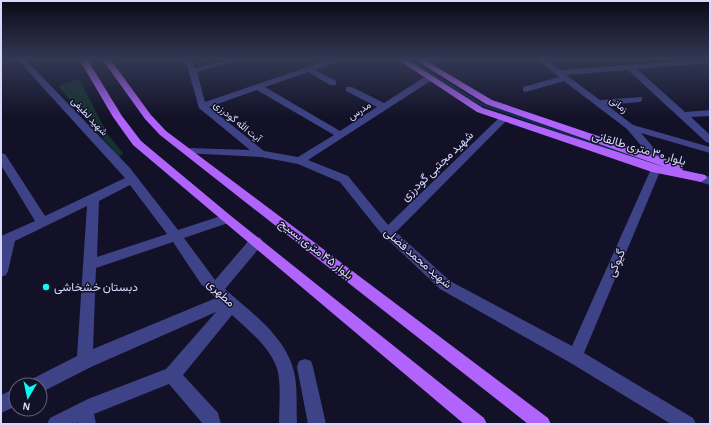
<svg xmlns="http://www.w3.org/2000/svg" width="711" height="425" viewBox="0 0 711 425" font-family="'Alegreya Sans',Vazirmatn,sans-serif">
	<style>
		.green { fill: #14322d }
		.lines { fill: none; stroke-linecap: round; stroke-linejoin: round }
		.stream-far1 { stroke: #0e2b4a; stroke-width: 2.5 }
		.stream { stroke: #0e2b4a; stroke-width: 3.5 }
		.minor { fill: #3d4386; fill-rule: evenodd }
		.major { fill: #b064fb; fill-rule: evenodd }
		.poi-dot { fill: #0bf8f3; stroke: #121128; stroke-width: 1.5 }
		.labels { text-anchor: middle; stroke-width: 3; stroke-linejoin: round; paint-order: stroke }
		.far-street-label { font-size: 10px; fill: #d9d9fe; stroke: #121128 }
		.street-label { font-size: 12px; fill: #d9d9fe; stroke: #121128 }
		.poi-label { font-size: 12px; fill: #d9d9fe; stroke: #121128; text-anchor: start }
	</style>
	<rect width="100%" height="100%" fill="#121128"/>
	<polygon class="green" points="79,79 108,135 123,153 119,157 58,86"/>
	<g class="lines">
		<polyline class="stream-far1" points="408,59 481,104 613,150"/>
		<polyline class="stream" points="610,149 648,162"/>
		<g class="minor">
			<path d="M17 59H25L130 168 178 230 227 214 231 216 233 219 231 222 184 238 215 280 251 238 256 237 261 238 262 242 261 246 225 289C250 312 286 336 294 372 298 388 296 407 297 424H279C279 408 281 388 278 372 272 348 249 331 232 315L183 375 218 413 221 424H203L169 384 94 414 96 424H78V422L75 424H47L50 418 88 399 166 369 216 312 91 367 40 393V385H30L32 379 77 356 87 206 15 241 8 271 6 275 1 277V236L35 221 1 165V153L5 154 45 216 125 178ZM130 185 167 234 97 257 99 201ZM173 242 201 284 216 298 93 349 96 268Z"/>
			<path d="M185 59H193L195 68 232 59H244L197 72 205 102 331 59H342L341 61 315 70 336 81V85H330L308 72 265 87 340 131 377 107 346 91V87H352L384 103 426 76H432V80L308 160 348 176 388 225 501 116H507V120L396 232 450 281 572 346 651 169 652 166H660L661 169 584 353 693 418 696 424H671L569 362 440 289 380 232 340 182 298 164 261 157 184 153 183 151 188 148 250 150 199 108ZM257 90 334 135 298 157 264 151 209 107Z"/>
			<polygon points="438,59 450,59 426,66 422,64"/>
			<polygon points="536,59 545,59 560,70 710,59 710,63 637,69 685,112 710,110 710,116 691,117 710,135 710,143 706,142 628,70 566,75 600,100 642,97 642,101 639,102 607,105 633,125 710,147 710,153 641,133 664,160 659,163 655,162 627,129 564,81 526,92 523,91 523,87 559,77"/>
			<polygon points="701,174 710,177 710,185 697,181 695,178"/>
			<polygon points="305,359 311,361 313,367 326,424 308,424 297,367 299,361"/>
			<polygon points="16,388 16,406 1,413 1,395"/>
		</g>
		<g class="major">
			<polygon points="79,59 87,59 122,116 141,141 231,216 484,418 487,424 464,424 133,145 113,117"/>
			<polygon points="102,59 110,59 151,115 166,131 548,418 551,424 528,424 160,135 145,119"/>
			<polygon points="397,59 406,59 483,108 667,168 486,104 414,59 423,59 492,100 663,158 682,165 683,168 682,170 705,175 707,178 701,182 652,172 477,112"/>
		</g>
	</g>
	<linearGradient id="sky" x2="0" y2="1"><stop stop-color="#0a0916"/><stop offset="0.5" stop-color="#333853"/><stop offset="1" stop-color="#333853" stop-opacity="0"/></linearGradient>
	<rect width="711" height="118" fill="url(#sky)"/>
	<circle class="poi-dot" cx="46" cy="287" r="4"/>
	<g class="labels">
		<g class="far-street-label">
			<text transform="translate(619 104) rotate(37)" y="4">زمانی</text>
			<text transform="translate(359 110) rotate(-33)" y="4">مدرس</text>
			<text transform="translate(90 116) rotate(47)" y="4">شهید لطیفی</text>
			<text transform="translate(238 121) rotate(39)" y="4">آیت الله گودرزی</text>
		</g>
		<g class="street-label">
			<text transform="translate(639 148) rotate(16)" y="4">بلوار ۳۰ متری طالقانی</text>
			<text transform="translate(437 166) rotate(-44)" y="4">شهید مجتبی گودرزی</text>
			<text transform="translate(316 249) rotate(38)" y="4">بلوار ۴۵ متری بسیج</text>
			<text transform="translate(418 258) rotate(41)" y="4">شهید محمد فضلی</text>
			<text transform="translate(616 263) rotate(-67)" y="4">گیوکی</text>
			<text transform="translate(221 293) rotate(44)" y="4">مطهری</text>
		</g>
		<g class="poi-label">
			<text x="54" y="291">دبستان خشخاشی</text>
		</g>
	</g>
	<rect width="711" height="425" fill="none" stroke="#d9d9fe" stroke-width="4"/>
	<g transform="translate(28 397) rotate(189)"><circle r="19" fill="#121128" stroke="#62617e"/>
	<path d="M0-3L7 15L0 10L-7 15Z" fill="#0bf8f3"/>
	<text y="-6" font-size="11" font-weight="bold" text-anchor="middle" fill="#d9d9fe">N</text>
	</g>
</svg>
